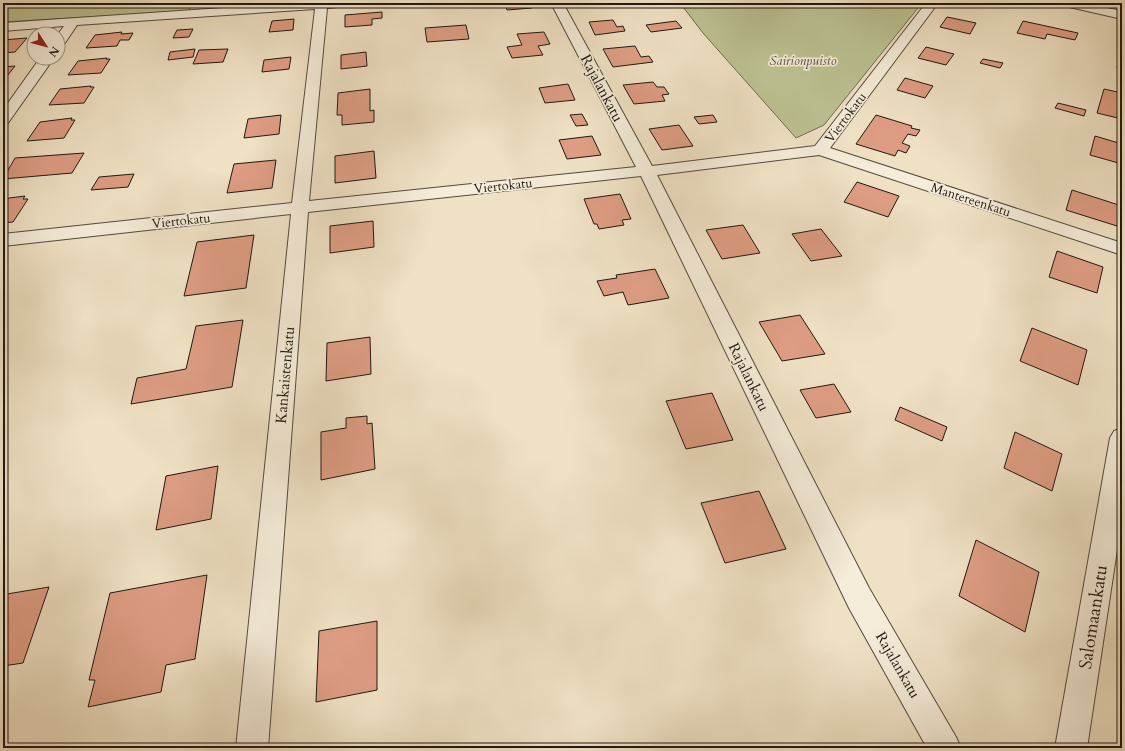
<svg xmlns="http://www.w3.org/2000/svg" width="1125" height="751" viewBox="0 0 1125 751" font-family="Cardo,serif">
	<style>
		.green { fill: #bcc292; stroke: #6e6c50 }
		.building { fill: #de9d83; stroke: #21170f }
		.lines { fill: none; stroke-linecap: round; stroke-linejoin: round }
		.street-casing { stroke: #544a3c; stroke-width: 2 }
		.street { fill: #f5ecd9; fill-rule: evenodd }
		.labels { text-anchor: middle; stroke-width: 3.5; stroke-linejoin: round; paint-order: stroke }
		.far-park-label { font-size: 13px; font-style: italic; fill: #57533d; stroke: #f5ecd9 }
		.far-street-label { font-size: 13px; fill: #21170f; stroke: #f5ecd9 }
		.street-label { font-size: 15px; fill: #21170f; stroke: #f5ecd9 }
		.near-street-label { font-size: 18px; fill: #21170f; stroke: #f5ecd9 }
	</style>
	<rect width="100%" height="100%" fill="#efe1c4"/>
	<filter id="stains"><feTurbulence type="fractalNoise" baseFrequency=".005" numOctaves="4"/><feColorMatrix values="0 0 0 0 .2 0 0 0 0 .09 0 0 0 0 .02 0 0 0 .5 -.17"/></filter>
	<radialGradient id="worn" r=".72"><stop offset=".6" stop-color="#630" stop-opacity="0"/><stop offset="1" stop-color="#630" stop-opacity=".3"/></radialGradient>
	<g class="green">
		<polygon points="3,3 192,3 189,11 3,22"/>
		<polygon points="680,3 922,3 824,125 796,138 703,33"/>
	</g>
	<g class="building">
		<polygon points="504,3 530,3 532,8 507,10"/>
		<polygon points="576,3 600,3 601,4 578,6"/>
		<polygon points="382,12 382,18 372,19 372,25 345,27 345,15"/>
		<polygon points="947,17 976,23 970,34 940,27"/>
		<polygon points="294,19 293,30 269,32 272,21"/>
		<polygon points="613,20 617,27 623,26 625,31 595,35 589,22"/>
		<polygon points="676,21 682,28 651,32 646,25"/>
		<polygon points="1023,21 1078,33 1075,40 1047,34 1045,39 1017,33"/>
		<polygon points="466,25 469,39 427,42 425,28"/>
		<polygon points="193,29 189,37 173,38 177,30"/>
		<polygon points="122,32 121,34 133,33 129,40 120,40 117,46 86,48 95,35"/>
		<polygon points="544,32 550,44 538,46 543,55 512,58 507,47 522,45 517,34"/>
		<polygon points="27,38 15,52 3,53 3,40"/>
		<polygon points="635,46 641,57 649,56 653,62 613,67 603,49"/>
		<polygon points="926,47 954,54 946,65 918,58"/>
		<polygon points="195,49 193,57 168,60 170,52"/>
		<polygon points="228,49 223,62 193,64 199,50"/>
		<polygon points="366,52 367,66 341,69 341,55"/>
		<polygon points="1120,56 1122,56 1122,69 1117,68"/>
		<polygon points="291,57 289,69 262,72 264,60"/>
		<polygon points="107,58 106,59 110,59 101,73 68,75 78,61"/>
		<polygon points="983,59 1003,63 1000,68 980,63"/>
		<polygon points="15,66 4,80 3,80 3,67"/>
		<polygon points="905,78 933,86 925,98 897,90"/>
		<polygon points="653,82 657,87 664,87 669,94 662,95 665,101 634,104 623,85"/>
		<polygon points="568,84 575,100 545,103 539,88"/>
		<polygon points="91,86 90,87 94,87 84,103 49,105 60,89"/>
		<polygon points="370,89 370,111 374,110 374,122 342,125 342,115 337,115 338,93"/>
		<polygon points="1104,89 1122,93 1122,119 1097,113"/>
		<polygon points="1058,103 1086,110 1084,116 1055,108"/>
		<polygon points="582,114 588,125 576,126 570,115"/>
		<polygon points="281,115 279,134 244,138 248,119"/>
		<polygon points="713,115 717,122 699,124 694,117"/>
		<polygon points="876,115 912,126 911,128 920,130 916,136 908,134 902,143 910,146 906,153 898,150 895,156 856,144"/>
		<polygon points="72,118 71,120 75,120 64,138 27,141 40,122"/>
		<polygon points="679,125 693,146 662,150 649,129"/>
		<polygon points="592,136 601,155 567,159 559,140"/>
		<polygon points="1095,136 1122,144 1122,164 1090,155"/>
		<polygon points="374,151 376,178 335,183 335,156"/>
		<polygon points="84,153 72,173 3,179 15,158"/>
		<polygon points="276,160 272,188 227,193 234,164"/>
		<polygon points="134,174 128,187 91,190 99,177"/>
		<polygon points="857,182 899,196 888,217 844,202"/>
		<polygon points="1072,190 1122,206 1117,226 1066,210"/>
		<polygon points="620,194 631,219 622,220 624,225 599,229 597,224 594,224 584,199"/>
		<polygon points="25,196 23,199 28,199 13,222 3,223 3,200 7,200 9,198"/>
		<polygon points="373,221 374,247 330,253 330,226"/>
		<polygon points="743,225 760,253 722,259 706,230"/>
		<polygon points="821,229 842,256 811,261 792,234"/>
		<polygon points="254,235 246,288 184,296 197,242"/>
		<polygon points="1057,251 1103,267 1097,293 1049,277"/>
		<polygon points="655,269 669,298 628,305 623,292 604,296 597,281 617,278 616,275"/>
		<polygon points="800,315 825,354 782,361 759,322"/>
		<polygon points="243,320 232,387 131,404 137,378 186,369 196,326"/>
		<polygon points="1032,328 1087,350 1078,385 1020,361"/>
		<polygon points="370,337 371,374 326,381 327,343"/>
		<polygon points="834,384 851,412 816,418 800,390"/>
		<polygon points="712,393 733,440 686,449 666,401"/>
		<polygon points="900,407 947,427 942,441 895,420"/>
		<polygon points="367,416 367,424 372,423 375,469 321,480 321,432 346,428 346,418"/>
		<polygon points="1015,432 1062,454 1052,491 1004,468"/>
		<polygon points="218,466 211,519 156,530 166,476"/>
		<polygon points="759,491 786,549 725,563 701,503"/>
		<polygon points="976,540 1039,572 1025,632 959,596"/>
		<polygon points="207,575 195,659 166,665 161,692 88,707 95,680 89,680 110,593"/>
		<polygon points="49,587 23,663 3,666 3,605 7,594"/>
		<polygon points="377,621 377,690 316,702 319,631"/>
	</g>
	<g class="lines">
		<defs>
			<g id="street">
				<polygon points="297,3 354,3 348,6 327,8 309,201 636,167 551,3 563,3 652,166 815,146 926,3 938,3 830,148 1122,243 1122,255 819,155 657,175 869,588 956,737 961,748 927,748 849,608 641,176 308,212 268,748 236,748 291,214 3,246 3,234 292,203 315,9 77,25 63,46 58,47 58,34 64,26 3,31 3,23"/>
				<polygon points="1059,3 1082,3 1122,11 1122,19 1065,6"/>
				<polygon points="40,58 54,58 8,123 3,124 3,110"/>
				<polygon points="1122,428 1122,517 1087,748 1055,748 1110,438 1114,431"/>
			</g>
		</defs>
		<use href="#street" class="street-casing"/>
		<use href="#street" class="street"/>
	</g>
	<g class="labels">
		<g class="far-park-label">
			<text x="803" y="65">Sairionpuisto</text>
		</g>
		<g class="far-street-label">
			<text transform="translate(845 117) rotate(-53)" y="5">Viertokatu</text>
			<text transform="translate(503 185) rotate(-6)" y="5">Viertokatu</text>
			<text transform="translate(971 199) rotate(18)" y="5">Mantereenkatu</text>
			<text transform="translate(181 220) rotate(-6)" y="5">Viertokatu</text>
		</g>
		<g class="street-label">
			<text transform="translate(602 88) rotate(62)" y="5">Rajalankatu</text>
			<text transform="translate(285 375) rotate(-85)" y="5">Kankaistenkatu</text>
			<text transform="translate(749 377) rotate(64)" y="5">Rajalankatu</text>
			<text transform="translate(898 665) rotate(60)" y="5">Rajalankatu</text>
		</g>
		<g class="near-street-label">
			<text transform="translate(1093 617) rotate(-81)" y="6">Salomaankatu</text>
		</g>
	</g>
	<rect width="1125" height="751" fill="none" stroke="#efe1c4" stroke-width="16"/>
	<rect x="4" y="4" width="1117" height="743" fill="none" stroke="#21170f" stroke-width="2"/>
	<rect x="8" y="8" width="1109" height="735" fill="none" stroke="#21170f"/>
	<g transform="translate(46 46) rotate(126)"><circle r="19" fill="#f5ecd9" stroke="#a09788"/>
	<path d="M0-3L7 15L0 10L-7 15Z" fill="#8f2418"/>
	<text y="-6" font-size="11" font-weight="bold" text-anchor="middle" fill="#21170f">N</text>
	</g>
	<rect width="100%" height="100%" filter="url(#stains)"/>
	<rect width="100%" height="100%" fill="url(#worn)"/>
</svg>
